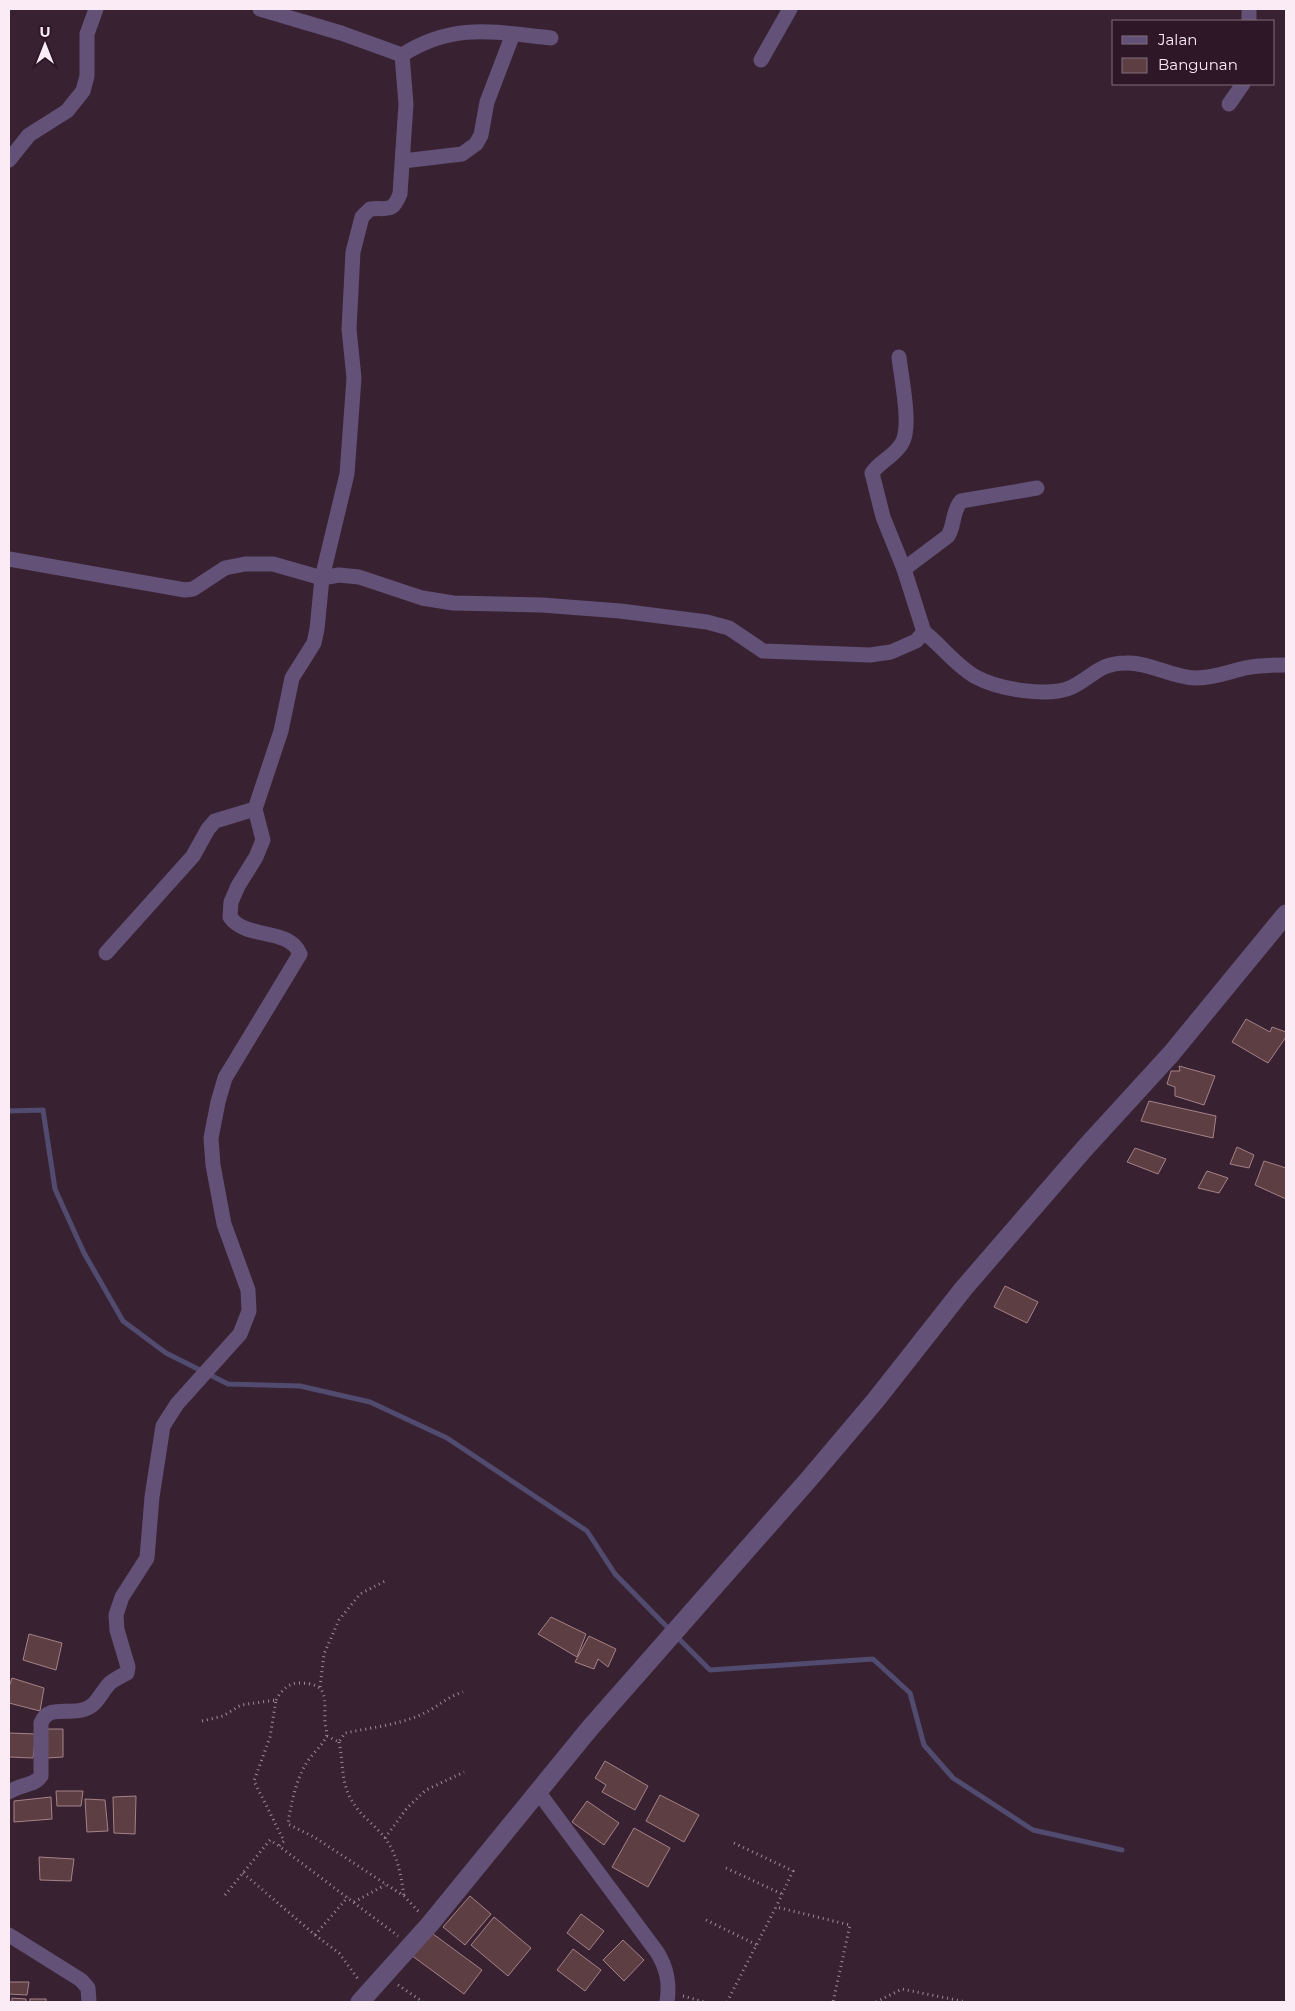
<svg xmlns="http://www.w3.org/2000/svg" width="1295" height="2011" viewBox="0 0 1295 2011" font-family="Montserrat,sans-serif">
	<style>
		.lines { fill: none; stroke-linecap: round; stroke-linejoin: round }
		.stream { stroke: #514b6f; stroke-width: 5 }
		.building { fill: #5d3e42; stroke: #a58287 }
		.path { stroke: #9f8c99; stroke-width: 3; stroke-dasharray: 1 4; stroke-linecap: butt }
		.minor { stroke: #645178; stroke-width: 15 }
		.tertiary { stroke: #645178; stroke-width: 19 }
	</style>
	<rect width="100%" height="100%" fill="#382232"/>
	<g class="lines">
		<g class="stream">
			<polyline points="9,1111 43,1110 55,1189 84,1253 123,1321 166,1353 228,1384 300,1386 370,1402 447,1438 587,1531 615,1574 670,1630"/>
			<polyline points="676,1636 710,1670 873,1659 910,1693 924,1745 953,1778 1033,1830 1122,1850"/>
		</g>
	</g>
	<g class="building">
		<polygon points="1246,1019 1270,1032 1272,1027 1286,1032 1286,1037 1268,1063 1232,1042"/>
		<polygon points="1179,1066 1215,1076 1204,1105 1175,1096 1175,1087 1167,1084 1171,1071 1180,1071"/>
		<polygon points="1149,1101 1216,1116 1213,1138 1141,1121"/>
		<polygon points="1237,1147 1254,1155 1249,1168 1230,1164"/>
		<polygon points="1135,1148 1166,1159 1158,1174 1127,1162"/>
		<polygon points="1264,1161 1286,1168 1286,1199 1255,1185"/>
		<polygon points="1207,1171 1228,1178 1219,1193 1198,1188"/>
		<polygon points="1005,1286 1038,1302 1027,1323 994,1307"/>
		<polygon points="551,1617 586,1634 577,1657 538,1634"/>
		<polygon points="29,1634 62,1643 56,1670 23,1660"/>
		<polygon points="589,1636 616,1649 608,1667 598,1659 594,1669 575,1662"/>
		<polygon points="12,1678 44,1688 40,1711 9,1703 9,1687"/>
		<polygon points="47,1729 63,1729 63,1757 47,1758"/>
		<polygon points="9,1733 36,1734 33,1758 9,1757"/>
		<polygon points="605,1761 648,1786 635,1810 602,1792 606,1785 595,1778"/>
		<polygon points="56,1791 83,1791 81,1806 57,1806"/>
		<polygon points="660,1795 699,1815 684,1842 646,1821"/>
		<polygon points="136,1796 135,1834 114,1833 113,1797"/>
		<polygon points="51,1797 52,1819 14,1822 14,1801"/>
		<polygon points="85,1799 105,1800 108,1831 87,1832"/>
		<polygon points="587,1801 619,1823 604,1845 572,1822"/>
		<polygon points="634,1828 670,1848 648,1887 612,1867"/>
		<polygon points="39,1857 74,1859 71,1881 40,1880"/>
		<polygon points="470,1896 491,1914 465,1945 443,1927"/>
		<polygon points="581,1914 604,1931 589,1950 567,1933"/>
		<polygon points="494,1917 531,1948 508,1976 471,1945"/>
		<polygon points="429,1931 482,1970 464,1994 411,1955"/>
		<polygon points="623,1940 644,1960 624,1981 603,1960"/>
		<polygon points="573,1949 601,1970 585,1991 557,1970"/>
		<polygon points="9,1982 29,1982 27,1995 9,1994"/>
		<polygon points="12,1998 26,1999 26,2002 12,2002"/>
		<rect x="30" y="1999" width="16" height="3"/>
	</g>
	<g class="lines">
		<g class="path">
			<polyline points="320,1687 324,1654 339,1620 360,1594 385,1581"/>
			<path d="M276 1700C281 1691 288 1683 299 1683 330 1683 324 1699 325 1722 325 1727 328 1733 326 1737 322 1746 313 1753 307 1762 296 1780 291 1803 288 1824L314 1837 404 1896 419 1912"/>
			<polyline points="202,1721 223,1716 241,1705 276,1700 270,1737 254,1781 284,1841 279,1846 398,1936"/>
			<path d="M327 1736 339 1742 345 1733C369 1728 396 1725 418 1716 436 1709 444 1698 463 1692"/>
			<path d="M339 1742C344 1764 340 1784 354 1804 362 1817 376 1826 385 1838 398 1856 401 1875 404 1896"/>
			<polyline points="385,1838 407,1808 426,1790 464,1772"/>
			<polyline points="734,1843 793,1871 776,1907"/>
			<polyline points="726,1868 782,1894"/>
			<polyline points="243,1873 315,1935 339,1953 358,1979"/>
			<polyline points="225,1895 270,1840 279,1846"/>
			<polyline points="354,1902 385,1885"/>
			<polyline points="706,1920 757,1945"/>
			<polyline points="315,1935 348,1897"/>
			<polyline points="398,1985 423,2002"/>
			<polyline points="683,1996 704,2002"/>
			<polyline points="727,2002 776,1907 850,1925 833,2002"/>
			<polyline points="876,2002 902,1989 966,2002"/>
		</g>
		<g class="minor">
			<polyline points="1249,21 1249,9"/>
			<path d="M402 55C454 22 494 32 551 38"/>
			<polyline points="761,60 790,9"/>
			<polyline points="1229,104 1243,84"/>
			<polyline points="9,160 29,135 67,111 83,91 87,76 87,34 96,9"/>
			<polyline points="403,161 462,154 476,144 481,135 487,102 513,34"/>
			<path d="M899 357C901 377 912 427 902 443 895 456 880 461 872 473L883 517 904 569 924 632"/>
			<path d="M9 559 185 590 193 589 225 568 245 564H273L322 578 339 575 359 577 422 598 453 603 542 605 620 611 707 622 729 628 763 651 870 655 891 652 916 641 924 632C942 646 956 666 976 677 998 689 1049 698 1072 687 1093 677 1099 663 1126 663 1150 662 1172 678 1196 678 1214 678 1228 672 1245 668 1259 665 1272 665 1286 665"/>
			<path d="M904 569 948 536C955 524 952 512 961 501L1037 488"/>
			<polyline points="106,953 193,856 208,829 215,821 255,809"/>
			<path d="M9 1792C20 1784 35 1786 41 1776V1723C48 1705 67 1714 82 1710 97 1707 100 1693 110 1683 115 1679 121 1676 127 1673L128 1667 117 1630 116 1615 122 1597 147 1558 152 1497 163 1426 177 1404 240 1334 249 1311 248 1290 224 1224 213 1165 211 1138 218 1102 225 1078 300 954C289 927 246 940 230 917L231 902 238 886 256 857 263 840 255 809 281 731 292 678 314 643 317 629 322 578 347 474 354 378 349 329 353 252 362 217 370 209C387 207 392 214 400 194L406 104 402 55 341 33 260 9"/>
			<path d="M539 1793 657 1952C667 1968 670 1983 667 2002"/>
			<polyline points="9,1935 81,1980 88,1988 89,2002"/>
		</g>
		<polyline class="tertiary" points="360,2002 430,1924 590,1728 809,1479 875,1401 964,1288 1085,1148 1171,1054 1286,914"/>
	</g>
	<rect width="1295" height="2011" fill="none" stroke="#fbebf5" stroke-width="20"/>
	<rect x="1112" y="20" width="162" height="65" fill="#2e1828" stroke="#806c7a"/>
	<rect x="1122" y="36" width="25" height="8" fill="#645178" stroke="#806c7a"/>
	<text x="1158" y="45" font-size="15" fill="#fbebf5">Jalan</text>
	<rect x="1122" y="58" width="25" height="15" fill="#5d3e42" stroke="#806c7a"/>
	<text x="1158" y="70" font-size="15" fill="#fbebf5">Bangunan</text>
	<g transform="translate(45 45)" stroke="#2e1828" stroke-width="4" paint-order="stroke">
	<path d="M0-4L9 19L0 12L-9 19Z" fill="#fbebf5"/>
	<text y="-8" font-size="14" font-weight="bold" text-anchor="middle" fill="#fbebf5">U</text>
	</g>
</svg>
